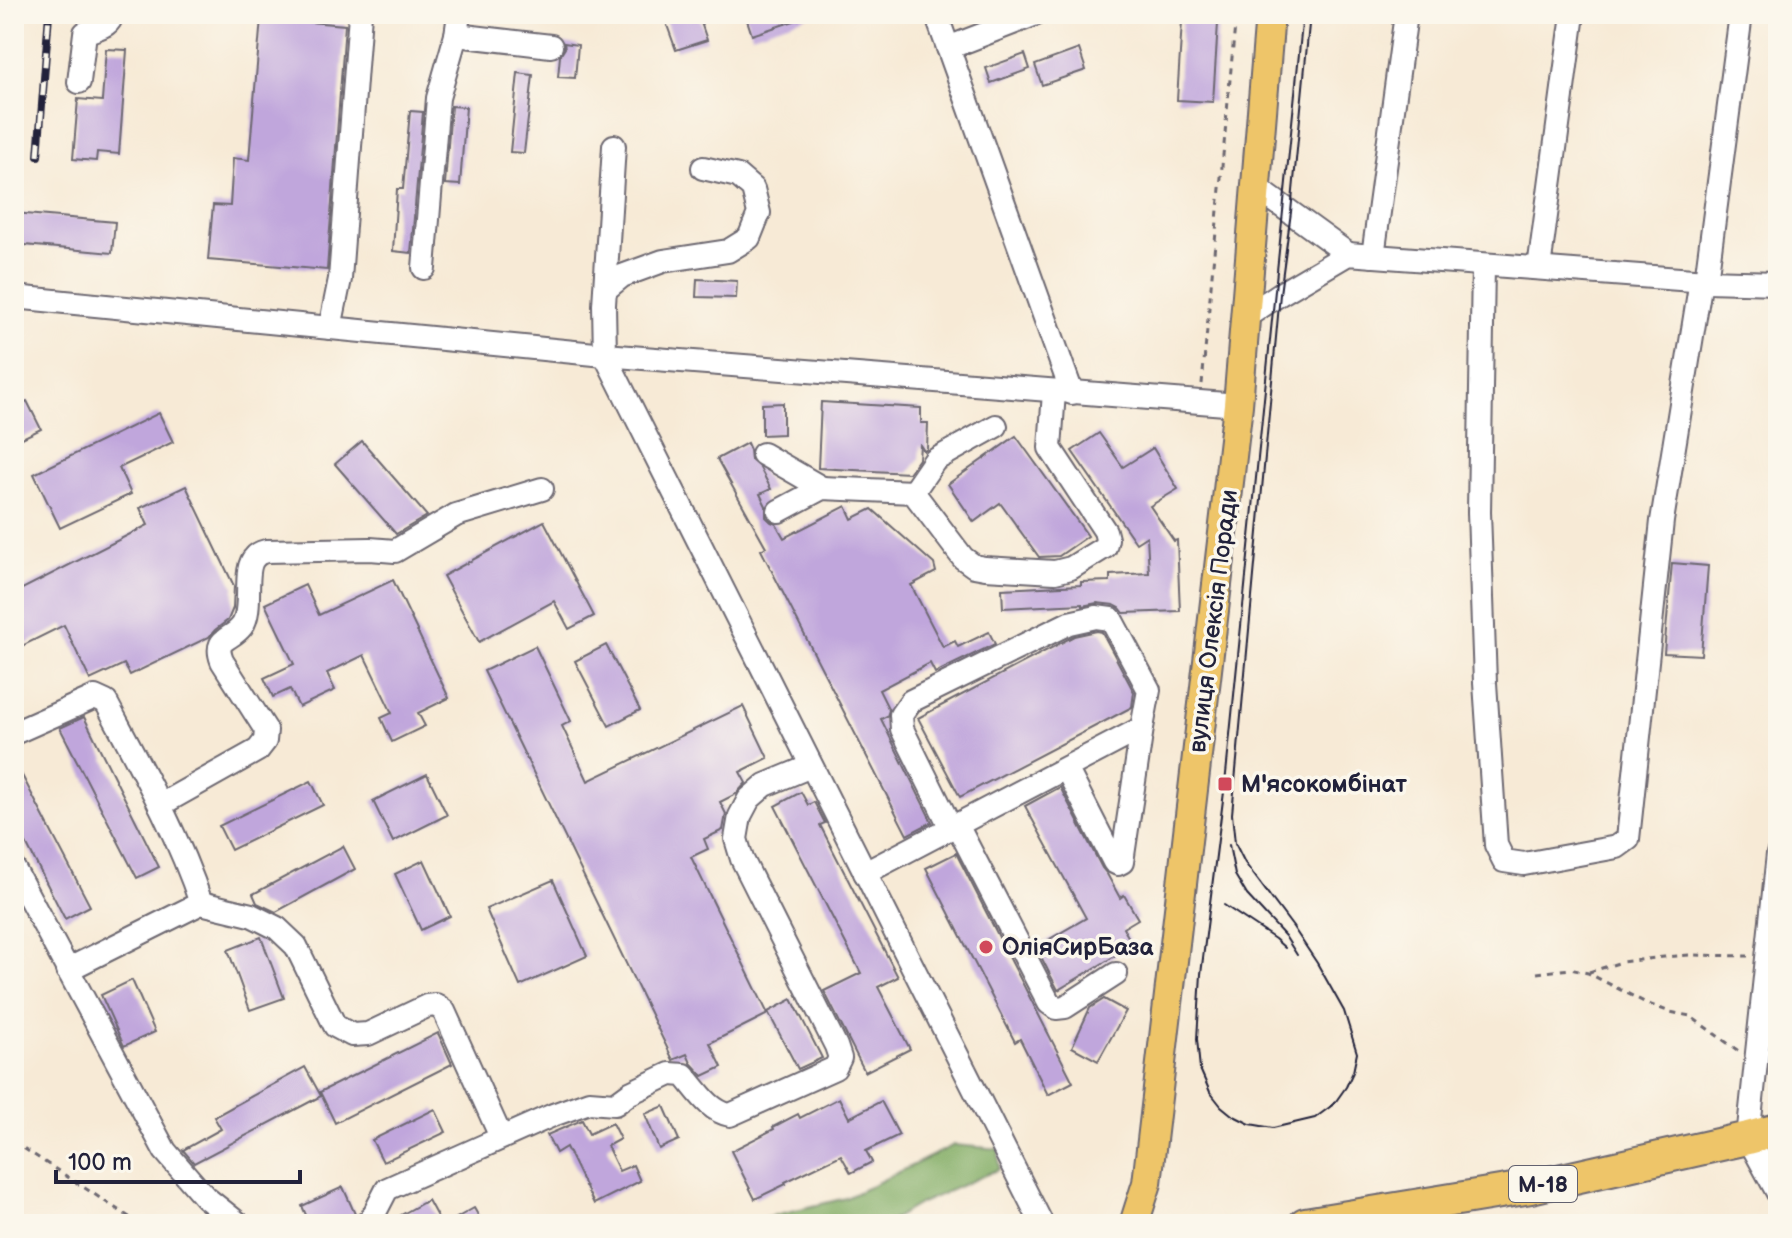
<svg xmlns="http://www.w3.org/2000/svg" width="1792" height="1238" viewBox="0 0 1792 1238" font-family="'Balsamiq Sans',sans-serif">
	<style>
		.forest { fill: #81ac63; stroke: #52674f; stroke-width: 2 }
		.building { fill: #c0a6dc }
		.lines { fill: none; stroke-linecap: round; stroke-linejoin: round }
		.minor-casing { stroke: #6d6871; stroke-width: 26 }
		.major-casing { stroke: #6d6871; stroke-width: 32 }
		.highway-casing { stroke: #6d6871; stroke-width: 36 }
		.path { stroke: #6d6871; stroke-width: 3; stroke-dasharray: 6 6; stroke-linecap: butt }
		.minor { stroke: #fff; stroke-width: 22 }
		.major { stroke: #eec569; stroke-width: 28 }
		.highway { stroke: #eec569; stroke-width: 32 }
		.tram { stroke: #22223b; stroke-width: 2 }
		.rail-casing { stroke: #22223b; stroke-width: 8 }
		.rail { stroke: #fbf7ec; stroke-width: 5; stroke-dasharray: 15; stroke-linecap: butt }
		.poi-dot { fill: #d1495b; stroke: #fbf7ec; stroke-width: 3 }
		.labels { text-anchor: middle; stroke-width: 7; stroke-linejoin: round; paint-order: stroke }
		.shield { fill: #fbf7ec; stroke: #636270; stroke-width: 2 }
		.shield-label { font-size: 22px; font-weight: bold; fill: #22223b }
		.street-label { font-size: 24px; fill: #22223b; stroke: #fbf7ec }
		.poi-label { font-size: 24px; font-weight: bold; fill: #22223b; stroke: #fbf7ec; text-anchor: start }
	</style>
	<rect width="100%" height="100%" fill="#fbf7ec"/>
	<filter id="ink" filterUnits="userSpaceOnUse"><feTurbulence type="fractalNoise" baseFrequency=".0125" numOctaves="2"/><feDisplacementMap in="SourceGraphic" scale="16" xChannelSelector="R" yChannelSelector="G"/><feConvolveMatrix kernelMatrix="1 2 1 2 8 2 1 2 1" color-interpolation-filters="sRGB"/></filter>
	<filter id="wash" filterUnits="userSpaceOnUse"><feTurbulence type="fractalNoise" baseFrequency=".006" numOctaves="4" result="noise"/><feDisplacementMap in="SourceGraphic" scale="32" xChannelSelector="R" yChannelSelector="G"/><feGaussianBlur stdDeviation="1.8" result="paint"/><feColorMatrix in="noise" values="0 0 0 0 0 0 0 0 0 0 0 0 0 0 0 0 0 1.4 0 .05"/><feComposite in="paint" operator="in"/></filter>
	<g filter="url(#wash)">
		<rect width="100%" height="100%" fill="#f7ead6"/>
		<polygon class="forest" points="954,1145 999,1149 999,1169 921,1203 885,1224 737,1224 846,1198"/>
		<g id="blocks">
			<g class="building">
				<polygon points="663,14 698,14 707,40 676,50"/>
				<polygon points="745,14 808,14 809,16 752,35"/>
				<polygon points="261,18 345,25 327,270 208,260 213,205 230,206 233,158 249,160"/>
				<polygon points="1182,21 1218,23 1213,102 1177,100"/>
				<polygon points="564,43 578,45 575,78 558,77 560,56 565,48"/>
				<polygon points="106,49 127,50 119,154 97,152 96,161 73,159 78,99 102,101"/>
				<polygon points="1079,49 1086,70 1042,85 1035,65"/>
				<polygon points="1025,54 1030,69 991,83 986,68"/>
				<polygon points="518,73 533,75 524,153 510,152"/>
				<polygon points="451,106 466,107 460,185 445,184"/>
				<polygon points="410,111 423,112 411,253 393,251 397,189 403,189"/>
				<polygon points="14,213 115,222 112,253 14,244"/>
				<polygon points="697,279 737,281 736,298 696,297"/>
				<polygon points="27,401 41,429 14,442 14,407"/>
				<polygon points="821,402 921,408 921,423 928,423 927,449 924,451 920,445 919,459 909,473 818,468"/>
				<polygon points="783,403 783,434 762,435 762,404"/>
				<polygon points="159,413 173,442 119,468 131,494 60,528 34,474"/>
				<polygon points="1099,433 1123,467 1153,448 1178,489 1150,506 1174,541 1177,540 1180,611 1124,613 1120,608 1114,605 1097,603 1082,606 1082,604 1003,608 1002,589 1081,585 1081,582 1110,581 1110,575 1149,573 1147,536 1136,543 1072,451"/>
				<polygon points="1016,436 1088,536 1059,556 1039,557 1000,503 974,522 948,484"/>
				<polygon points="362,441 427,516 396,534 335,464"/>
				<polygon points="747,443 750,450 751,460 760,468 771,489 760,494 766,506 766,517 771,522 776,524 784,538 846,506 852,519 872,509 934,564 936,572 911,585 943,647 955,641 958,647 989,632 995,644 935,673 930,663 879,690 889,710 887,716 881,719 932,822 907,835 761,550 766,547 717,459"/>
				<polygon points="186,486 234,586 233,608 228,620 215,630 209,637 130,675 124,664 90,680 64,625 14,650 14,593 148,525 140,508"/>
				<polygon points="544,521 594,616 569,629 554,601 479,642 443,576"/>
				<polygon points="1672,563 1708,566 1701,655 1664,653"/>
				<polygon points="393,580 449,698 418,713 425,726 392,742 381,718 392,713 364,655 327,673 335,690 299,707 290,689 273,697 264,678 294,664 265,604 305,585 319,615"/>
				<polygon points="1097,631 1102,632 1134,692 1132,707 960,797 918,718 1074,636"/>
				<polygon points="606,645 640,710 609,726 575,661"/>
				<polygon points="535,646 571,721 562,726 588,781 743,706 768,758 740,772 746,783 736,794 720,802 726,814 723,830 704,839 708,849 691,857 768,1014 710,1043 722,1067 703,1076 691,1063 687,1054 673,1060 484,671"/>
				<polygon points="84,717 159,867 137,878 60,728"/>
				<polygon points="14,760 90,906 65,919 14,820"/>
				<polygon points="427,774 447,815 393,842 373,801"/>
				<polygon points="311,781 323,805 231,850 219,826"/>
				<polygon points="1060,787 1102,868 1107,874 1120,898 1124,895 1138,919 1123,928 1133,945 1058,990 1036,947 1086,918 1025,806"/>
				<polygon points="801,792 808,805 814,802 825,823 820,825 898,977 878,987 910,1049 865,1072 824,991 861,973 775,806"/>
				<polygon points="343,846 355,869 276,912 257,903 253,894"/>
				<polygon points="956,853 1073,1082 1048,1095 1020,1039 1015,1042 926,868"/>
				<polygon points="424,860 450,916 421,930 395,874"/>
				<polygon points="553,880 587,956 520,986 486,909"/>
				<polygon points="261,937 284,998 250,1010 228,950"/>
				<polygon points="132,980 155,1032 124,1046 101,995"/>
				<polygon points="792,999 822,1058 798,1069 768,1012"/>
				<polygon points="1104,999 1126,1011 1098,1061 1072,1047 1090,1008"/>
				<polygon points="438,1033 452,1064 335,1123 320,1092"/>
				<polygon points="305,1067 321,1096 194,1163 183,1150 221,1129 214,1117"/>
				<polygon points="839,1098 849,1118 881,1101 899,1135 866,1151 872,1162 851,1173 841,1155 785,1182 786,1184 755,1199 731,1151 774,1129 773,1127 798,1114 800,1118"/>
				<polygon points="664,1106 679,1140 659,1149 645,1114"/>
				<polygon points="435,1109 446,1132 383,1162 372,1140"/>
				<polygon points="582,1120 589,1134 612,1123 620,1139 607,1146 619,1171 633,1165 640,1181 594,1204 566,1147 556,1153 547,1135"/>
				<polygon points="343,1187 355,1214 351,1224 310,1224 302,1206"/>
				<polygon points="428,1200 441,1224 385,1224"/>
				<polygon points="474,1208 483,1224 446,1224"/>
			</g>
		</g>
	</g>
	<g filter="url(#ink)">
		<use href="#blocks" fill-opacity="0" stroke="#6d6871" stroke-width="2"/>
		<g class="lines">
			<defs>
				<g id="minor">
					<polyline points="936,14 1072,393"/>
					<polyline points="456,35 551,46"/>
					<polyline points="948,48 1036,14"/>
					<path d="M79 82 85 33C96 27 110 28 112 14"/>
					<polyline points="614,146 604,305 605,355 1042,1224"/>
					<polyline points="1257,188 1348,254"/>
					<polyline points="1373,256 1406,14"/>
					<polyline points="1483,265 1479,512 1485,683 1496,845 1504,861 1524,864 1617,847 1628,839 1662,521 1701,280"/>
					<polyline points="424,268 438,98 456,35 459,14"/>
					<polyline points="1539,268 1573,14"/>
					<polyline points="1706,281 1741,14"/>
					<polyline points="605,290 622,276 663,261 728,251 749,238 759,213 753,189 738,176 703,168"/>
					<polyline points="14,297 605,355 1238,405"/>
					<polyline points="1244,318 1280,294 1348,254 1706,281 1778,283"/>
					<polyline points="330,328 340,279 360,14"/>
					<polyline points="763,454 822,488"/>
					<polyline points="913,492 935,460 996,426"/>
					<polyline points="779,511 822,488 913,492 963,558 974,566 985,568 1055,572 1071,568 1105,547 1107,539 1105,531 1050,448 1054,392"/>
					<path d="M14 733 95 697 106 702C141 768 177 832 201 903"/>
					<path d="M160 805 258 750 265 741 266 730 222 661C213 637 231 641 242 626 254 609 242 569 255 557 257 554 262 552 266 551L370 549 395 551 456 515 542 489"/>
					<polyline points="957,825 1049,1003 1056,1008 1065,1007 1116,974"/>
					<polyline points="951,828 902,729 901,715 911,701 1069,623 1096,617 1111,619 1149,690 1142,728"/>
					<polyline points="1778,854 1748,1138 1778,1193"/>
					<polyline points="14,869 165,1151 205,1197 239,1224"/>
					<polyline points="865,873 1142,728 1122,862 1118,864 1114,862 1066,768"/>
					<polyline points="67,970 201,903 251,915 277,928 296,946 335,1026 352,1035 368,1034 427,1006 436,1005 444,1011 501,1137"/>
					<path d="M365 1224 371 1220 387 1189 553 1115 589 1102 615 1104 630 1093 670 1074 684 1075C697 1090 710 1112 730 1115L835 1068 840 1058 836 1046 742 859 736 839 740 816 749 799 765 785 811 766"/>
				</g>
				<polyline id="major" points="1134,1224 1147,1183 1238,405 1270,14"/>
				<polyline id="highway" points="1305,1224 1531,1187 1748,1138 1778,1130"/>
			</defs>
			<use href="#minor" class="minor-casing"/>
			<use href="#major" class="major-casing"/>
			<use href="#highway" class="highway-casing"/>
			<g class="path">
				<polyline points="1202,384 1236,14"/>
				<polyline points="1589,972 1622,962 1664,957 1690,955 1748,956"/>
				<polyline points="1537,973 1570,969 1588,973 1646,1003 1670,1012 1690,1016 1740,1052"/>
				<polyline points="14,1142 140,1224"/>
			</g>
			<use href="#minor" class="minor"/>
			<use href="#major" class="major"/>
			<use href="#highway" class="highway"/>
			<g class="tram">
				<polyline points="1303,14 1225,784 1201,974 1197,1039 1200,1069 1210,1092 1221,1106 1232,1115 1250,1124 1273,1128 1315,1118 1334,1104 1346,1087 1353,1072 1357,1053 1344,1011 1317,963 1293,927 1245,863 1235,843 1232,814 1280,294 1291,212 1310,14"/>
				<polyline points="1229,845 1235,875 1247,895 1285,936 1297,955"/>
				<polyline points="1224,905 1275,939 1285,948"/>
			</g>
			<defs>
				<polyline id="rail" points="38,156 49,14"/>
			</defs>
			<use href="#rail" class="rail-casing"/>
			<use href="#rail" class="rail"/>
		</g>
	</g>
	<g class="poi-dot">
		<rect x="1217" y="776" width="16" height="16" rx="4"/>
		<circle cx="986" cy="947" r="8"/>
	</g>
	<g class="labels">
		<rect class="shield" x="1509" y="1166" width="68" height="36" rx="6"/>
		<g class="shield-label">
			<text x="1543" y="1192">М-18</text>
		</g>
		<g class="street-label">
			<text transform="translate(1213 621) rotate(-83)" y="8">вулиця Олексія Поради</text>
		</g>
		<g class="poi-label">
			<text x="1241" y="792">М'ясокомбінат</text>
			<text x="1002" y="955">ОліяСирБаза</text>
		</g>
	</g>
	<rect width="1792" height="1238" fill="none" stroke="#fbf7ec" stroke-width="48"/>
	<path d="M56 1170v12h244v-12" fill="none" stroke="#22223b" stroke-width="4"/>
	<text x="68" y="1170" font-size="24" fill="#22223b" stroke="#fbf7ec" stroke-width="6" paint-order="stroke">100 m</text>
</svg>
